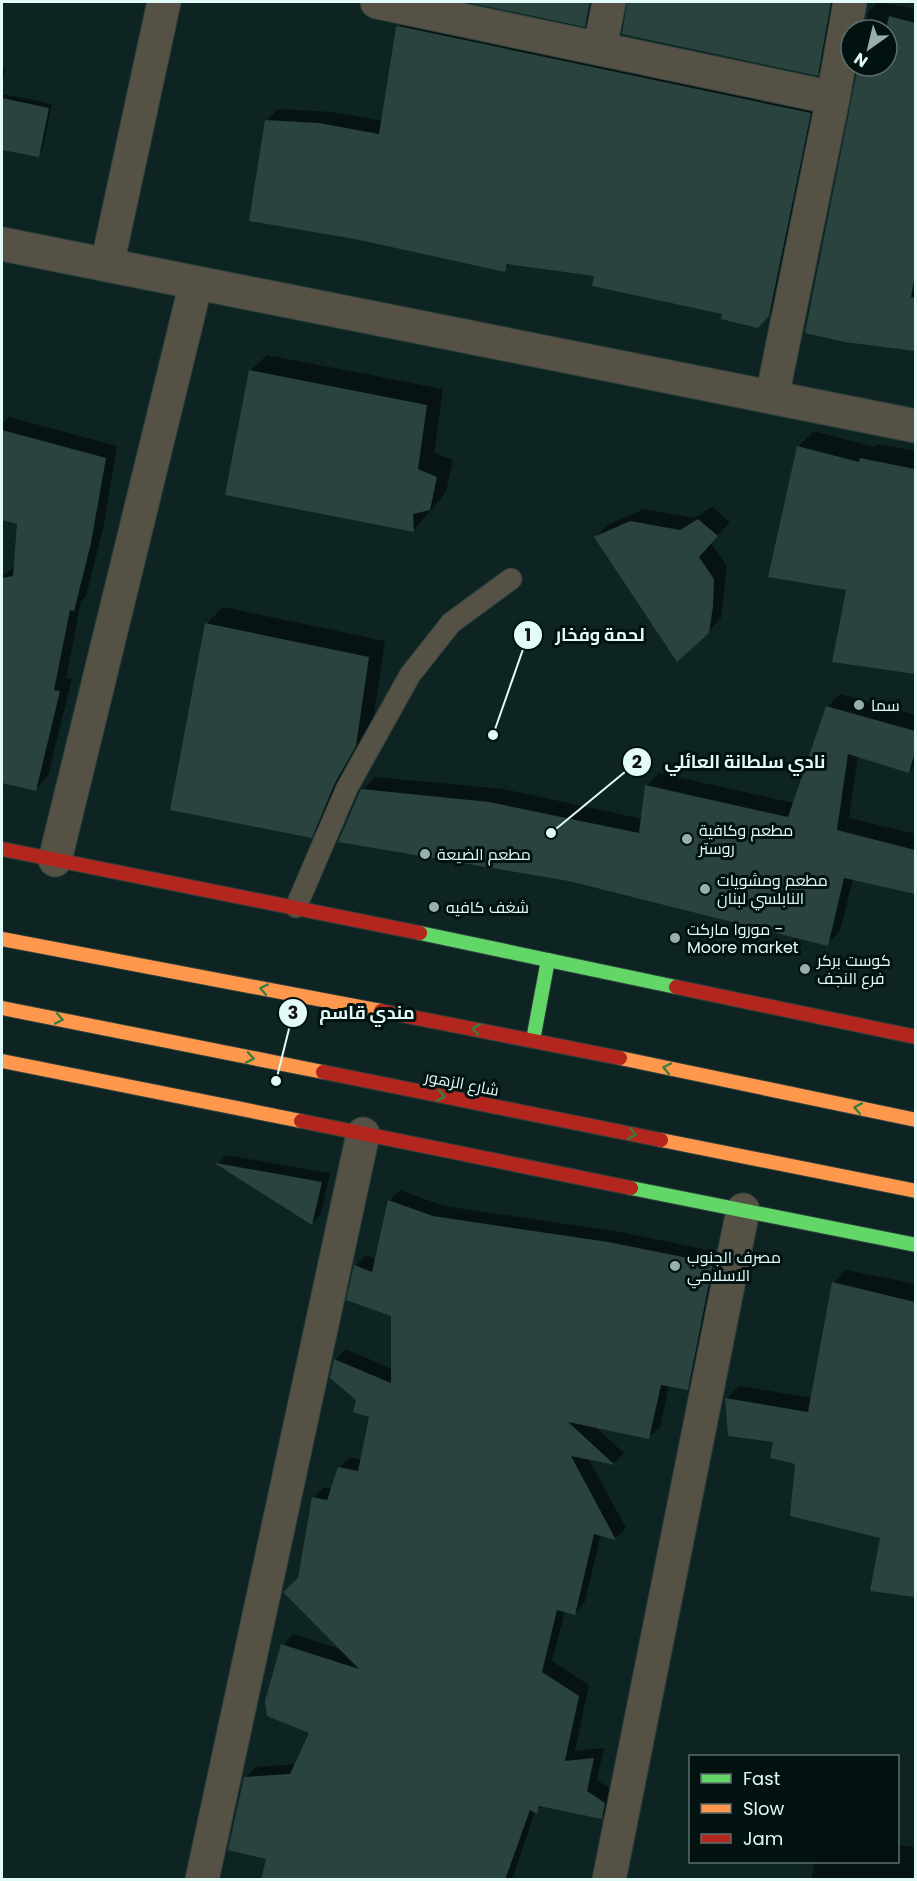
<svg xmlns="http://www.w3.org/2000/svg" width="917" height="1881" viewBox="0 0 917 1881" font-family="Poppins,Cairo,sans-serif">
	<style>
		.shadow { fill: #0007 }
		.building { fill: #2a433e }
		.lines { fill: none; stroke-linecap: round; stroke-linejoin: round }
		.lane-casing { stroke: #2d403e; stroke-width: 23 }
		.street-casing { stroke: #2d403e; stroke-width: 35 }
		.fast-casing { stroke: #2d403e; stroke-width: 16 }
		.slow-casing { stroke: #2d403e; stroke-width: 16 }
		.jam-casing { stroke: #2d403e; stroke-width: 16 }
		.lane { stroke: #555145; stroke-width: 21 }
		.street { stroke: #555145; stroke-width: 33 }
		.fast { stroke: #63d668; stroke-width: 14 }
		.slow { stroke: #ff974d; stroke-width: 14 }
		.jam { stroke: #b3261e; stroke-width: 14 }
		.oneway { stroke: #377e40 }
		.poi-dot { fill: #98b0ad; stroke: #011210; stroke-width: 2 }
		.labels { text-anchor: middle; stroke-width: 6; stroke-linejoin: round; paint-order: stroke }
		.poi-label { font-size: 16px; fill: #e2fbf8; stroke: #011210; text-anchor: start }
		.street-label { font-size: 16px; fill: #e2fbf8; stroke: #011210 }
		.leader { fill: none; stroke: #e2fbf8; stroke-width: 2 }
		.callout-dot { fill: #e2fbf8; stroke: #011210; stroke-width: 2 }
		.mark-label { font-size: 18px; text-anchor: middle; font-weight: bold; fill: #111 }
		.callout-label { font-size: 18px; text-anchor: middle; font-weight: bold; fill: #e2fbf8; stroke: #011210; stroke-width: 6; stroke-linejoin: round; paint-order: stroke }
	</style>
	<rect width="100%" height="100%" fill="#0e2422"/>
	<g class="shadow">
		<polygon points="473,2 599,2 596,13 585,25"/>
		<polygon points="628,2 840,2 829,63 817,74 623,33"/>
		<polygon points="878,2 916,9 916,353 858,66 887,66 887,30 865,30 869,11"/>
		<polygon points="409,16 822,101 781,303 758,326 724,312 595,275 511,263 504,270 266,121 278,109 332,112 382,121 397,28"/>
		<polygon points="2,68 5,69 2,85"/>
		<polygon points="2,94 52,104 42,151 38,155 2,149"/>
		<polygon points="267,355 443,389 434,453 453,460 446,492 414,530 250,371"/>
		<polygon points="9,417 117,446 103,529 86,597 81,601 66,678 72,679 48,776 36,789 2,781 2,576 15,566 19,523 2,518 2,424"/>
		<polygon points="814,431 874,447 877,444 916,451 916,673 834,661 848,589 798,447"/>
		<polygon points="712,507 730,522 711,543 727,566 721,618 708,632 596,537 609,524 644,509 694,518"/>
		<polygon points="223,607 385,641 372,728 328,819 311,836 206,624"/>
		<polygon points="840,694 916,715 916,765 909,772 858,756 849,818 916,834 916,890 914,892 853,879 840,931 827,944 362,790 375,777 503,789 643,819 647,786 659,773 794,803 827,707"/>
		<polygon points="226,1155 330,1173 321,1214 312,1223 218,1164"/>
		<polygon points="400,1190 444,1206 620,1232 723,1253 698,1378 687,1389 669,1385 660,1427 649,1437 594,1426 624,1453 614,1463 588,1458 626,1528 616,1538 601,1534 585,1602 575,1613 565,1611 552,1661 589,1685 575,1751 604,1748 597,1780 615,1792 612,1806 602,1817 544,1805 535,1812 512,1880 262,1880 268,1858 245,1778 256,1767 297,1764 311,1732 283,1645 293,1634 343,1650 299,1579 313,1498 324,1487 332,1489 339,1468 350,1457 362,1460 371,1415 358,1399 335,1360 346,1349 392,1369 393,1314 355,1266 366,1255 376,1259 389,1201"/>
		<polygon points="846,1270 916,1284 916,1597 872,1589 882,1537 774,1441 730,1435 725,1404 726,1399 739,1386 812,1398 833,1283"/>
		<polygon points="898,1845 916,1847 916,1880 813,1880 812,1876 815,1862 898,1862"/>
	</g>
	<g class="building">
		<polygon points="466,2 590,2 585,27"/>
		<polygon points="627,2 831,2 818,76 622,34"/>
		<polygon points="889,16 915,23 915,275 911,297 915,298 915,351 845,342 805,333 858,66 887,66 887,30 875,30 886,29"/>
		<polygon points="398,26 811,113 769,316 758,328 721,319 722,314 592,286 594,276 507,264 505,272 355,239 249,221 265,120 319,123 379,134 396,27"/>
		<polygon points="2,98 49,108 39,157 2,150"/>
		<polygon points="249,370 427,405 418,469 437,477 430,510 413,514 414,532 225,495"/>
		<polygon points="2,430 106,458 91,543 74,611 70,610 54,690 60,691 36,791 2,783 2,578 13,576 17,524 2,520"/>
		<polygon points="797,446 859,462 860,458 915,469 915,674 832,662 846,590 768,577"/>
		<polygon points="698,519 718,536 699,557 714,579 713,606 709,633 677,662 594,537 630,521 680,530"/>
		<polygon points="205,623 369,657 356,746 335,783 312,838 170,810"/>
		<polygon points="826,706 915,731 915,752 909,773 848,754 837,830 915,850 915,894 844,878 828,946 569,881 338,842 361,789 489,802 639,833 645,785 788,817"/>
		<polygon points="216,1163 322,1182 312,1225 216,1164"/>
		<polygon points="388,1200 433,1216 608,1242 713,1263 688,1390 661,1385 649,1439 568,1422 615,1465 571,1456 616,1540 594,1534 575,1615 557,1610 542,1672 579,1696 565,1761 594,1758 587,1791 605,1803 602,1819 539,1806 537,1814 530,1810 505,1880 261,1880 266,1859 228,1850 244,1777 290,1774 309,1733 267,1716 265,1701 281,1644 359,1669 283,1592 298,1578 312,1497 327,1500 338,1467 358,1471 369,1417 353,1412 356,1400 330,1378 334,1359 391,1383 391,1316 346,1300 354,1265 372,1272"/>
		<polygon points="832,1282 915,1302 915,1597 870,1591 880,1538 790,1516 795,1464 770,1458 773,1442 728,1436 725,1398 808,1412"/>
	</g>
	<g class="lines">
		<defs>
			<polyline id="lane" points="296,907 347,788 410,675 451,623 511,579"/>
			<g id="street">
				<polyline points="377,2 833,98"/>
				<polyline points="600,48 609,2"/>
				<polyline points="2,244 916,426"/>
				<polyline points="107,265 164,2"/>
				<polyline points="772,397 833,98 850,2"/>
				<polyline points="55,860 196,283"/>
				<polyline points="202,1880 363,1134"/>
				<polyline points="609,1880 743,1210"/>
			</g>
			<g id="fast">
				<polyline points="420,933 676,987"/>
				<polyline points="533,1040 548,960"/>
				<polyline points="631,1188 916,1245"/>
			</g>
			<g id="slow">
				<polyline points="2,939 381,1011"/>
				<polyline points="2,1008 323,1072"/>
				<polyline points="620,1058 916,1120"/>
				<polyline points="2,1061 301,1121"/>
				<polyline points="661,1140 916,1191"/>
			</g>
			<g id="jam">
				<polyline points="2,849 420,933"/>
				<polyline points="676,987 916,1037"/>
				<polyline points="381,1011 620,1058"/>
				<polyline points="323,1072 661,1140"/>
				<polyline points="301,1121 631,1188"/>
			</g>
		</defs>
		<use href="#lane" class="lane-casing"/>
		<use href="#street" class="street-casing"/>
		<use href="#fast" class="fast-casing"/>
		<use href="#slow" class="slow-casing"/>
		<use href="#jam" class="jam-casing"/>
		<use href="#lane" class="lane"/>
		<use href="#street" class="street"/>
		<use href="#fast" class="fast"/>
		<use href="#slow" class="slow"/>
		<use href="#jam" class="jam"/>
	</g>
	<defs><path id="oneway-chevron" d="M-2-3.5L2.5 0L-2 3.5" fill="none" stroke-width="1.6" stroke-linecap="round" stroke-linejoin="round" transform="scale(1.5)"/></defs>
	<g class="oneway">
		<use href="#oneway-chevron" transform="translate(264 989) rotate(-169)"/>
		<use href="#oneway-chevron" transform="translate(59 1019) rotate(11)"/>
		<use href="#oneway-chevron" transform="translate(476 1029) rotate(-169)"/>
		<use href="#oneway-chevron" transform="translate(250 1058) rotate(11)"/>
		<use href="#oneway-chevron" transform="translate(667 1068) rotate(-168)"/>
		<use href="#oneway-chevron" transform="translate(441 1096) rotate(11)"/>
		<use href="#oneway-chevron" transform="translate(858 1108) rotate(-169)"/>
		<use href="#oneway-chevron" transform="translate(632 1134) rotate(11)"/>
	</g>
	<g class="poi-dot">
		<circle cx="859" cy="705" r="6"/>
		<circle cx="687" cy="839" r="6"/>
		<circle cx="425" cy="854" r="6"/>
		<circle cx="705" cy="889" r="6"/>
		<circle cx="434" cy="907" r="6"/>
		<circle cx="675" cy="938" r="6"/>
		<circle cx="805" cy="969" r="6"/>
		<circle cx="675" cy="1266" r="6"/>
	</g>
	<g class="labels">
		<g class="poi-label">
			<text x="871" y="711">سما</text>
			<text x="699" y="836">مطعم وكافية<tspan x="699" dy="18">روستر</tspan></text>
			<text x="437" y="860">مطعم الضيعة</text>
			<text x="717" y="886">مطعم ومشويات<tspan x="717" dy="18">النابلسي لبنان</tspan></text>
			<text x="446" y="913">شغف كافيه</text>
			<text x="687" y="935">موروا ماركت -<tspan x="687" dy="18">Moore market</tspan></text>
			<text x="817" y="966">كوست بركر<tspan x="817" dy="18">فرع النجف</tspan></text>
			<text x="687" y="1263">مصرف الجنوب<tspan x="687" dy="18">الاسلامي</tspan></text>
		</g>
		<g class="street-label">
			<text transform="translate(462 1083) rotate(11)" y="6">شارع الزهور</text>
		</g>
	</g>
	<path class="leader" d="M493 735L528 635M551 833L637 762M276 1081L293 1013"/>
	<g class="callout-dot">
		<circle cx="493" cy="735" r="6"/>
		<circle cx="551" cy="833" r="6"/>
		<circle cx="276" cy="1081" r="6"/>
		<circle cx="528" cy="635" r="15"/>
		<circle cx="637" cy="762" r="15"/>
		<circle cx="293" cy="1013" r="15"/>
	</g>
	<g class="mark-label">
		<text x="528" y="641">1</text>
		<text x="637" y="768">2</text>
		<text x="293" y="1019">3</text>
	</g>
	<g class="callout-label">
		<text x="600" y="641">لحمة وفخار</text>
		<text x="745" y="768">نادي سلطانة العائلي</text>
		<text x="367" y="1019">مندي قاسم</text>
	</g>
	<rect width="917" height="1881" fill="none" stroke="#e2fbf8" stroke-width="6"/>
	<rect x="689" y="1755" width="210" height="108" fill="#011210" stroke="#5b6f6d" stroke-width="1.5"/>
	<rect x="701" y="1774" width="30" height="9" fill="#63d668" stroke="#5b6f6d" stroke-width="1.5"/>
	<text x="743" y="1785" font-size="18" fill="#e2fbf8">Fast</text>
	<rect x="701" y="1804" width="30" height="9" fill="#ff974d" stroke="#5b6f6d" stroke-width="1.5"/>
	<text x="743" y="1815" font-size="18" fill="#e2fbf8">Slow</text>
	<rect x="701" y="1834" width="30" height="9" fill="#b3261e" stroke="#5b6f6d" stroke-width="1.5"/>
	<text x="743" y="1845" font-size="18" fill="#e2fbf8">Jam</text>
	<g transform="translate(869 48) rotate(214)"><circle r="28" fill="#011210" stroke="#5b6f6d" stroke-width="1.5"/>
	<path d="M0-4.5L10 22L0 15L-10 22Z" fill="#98b0ad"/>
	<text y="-9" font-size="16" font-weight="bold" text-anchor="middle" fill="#e2fbf8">N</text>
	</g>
</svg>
